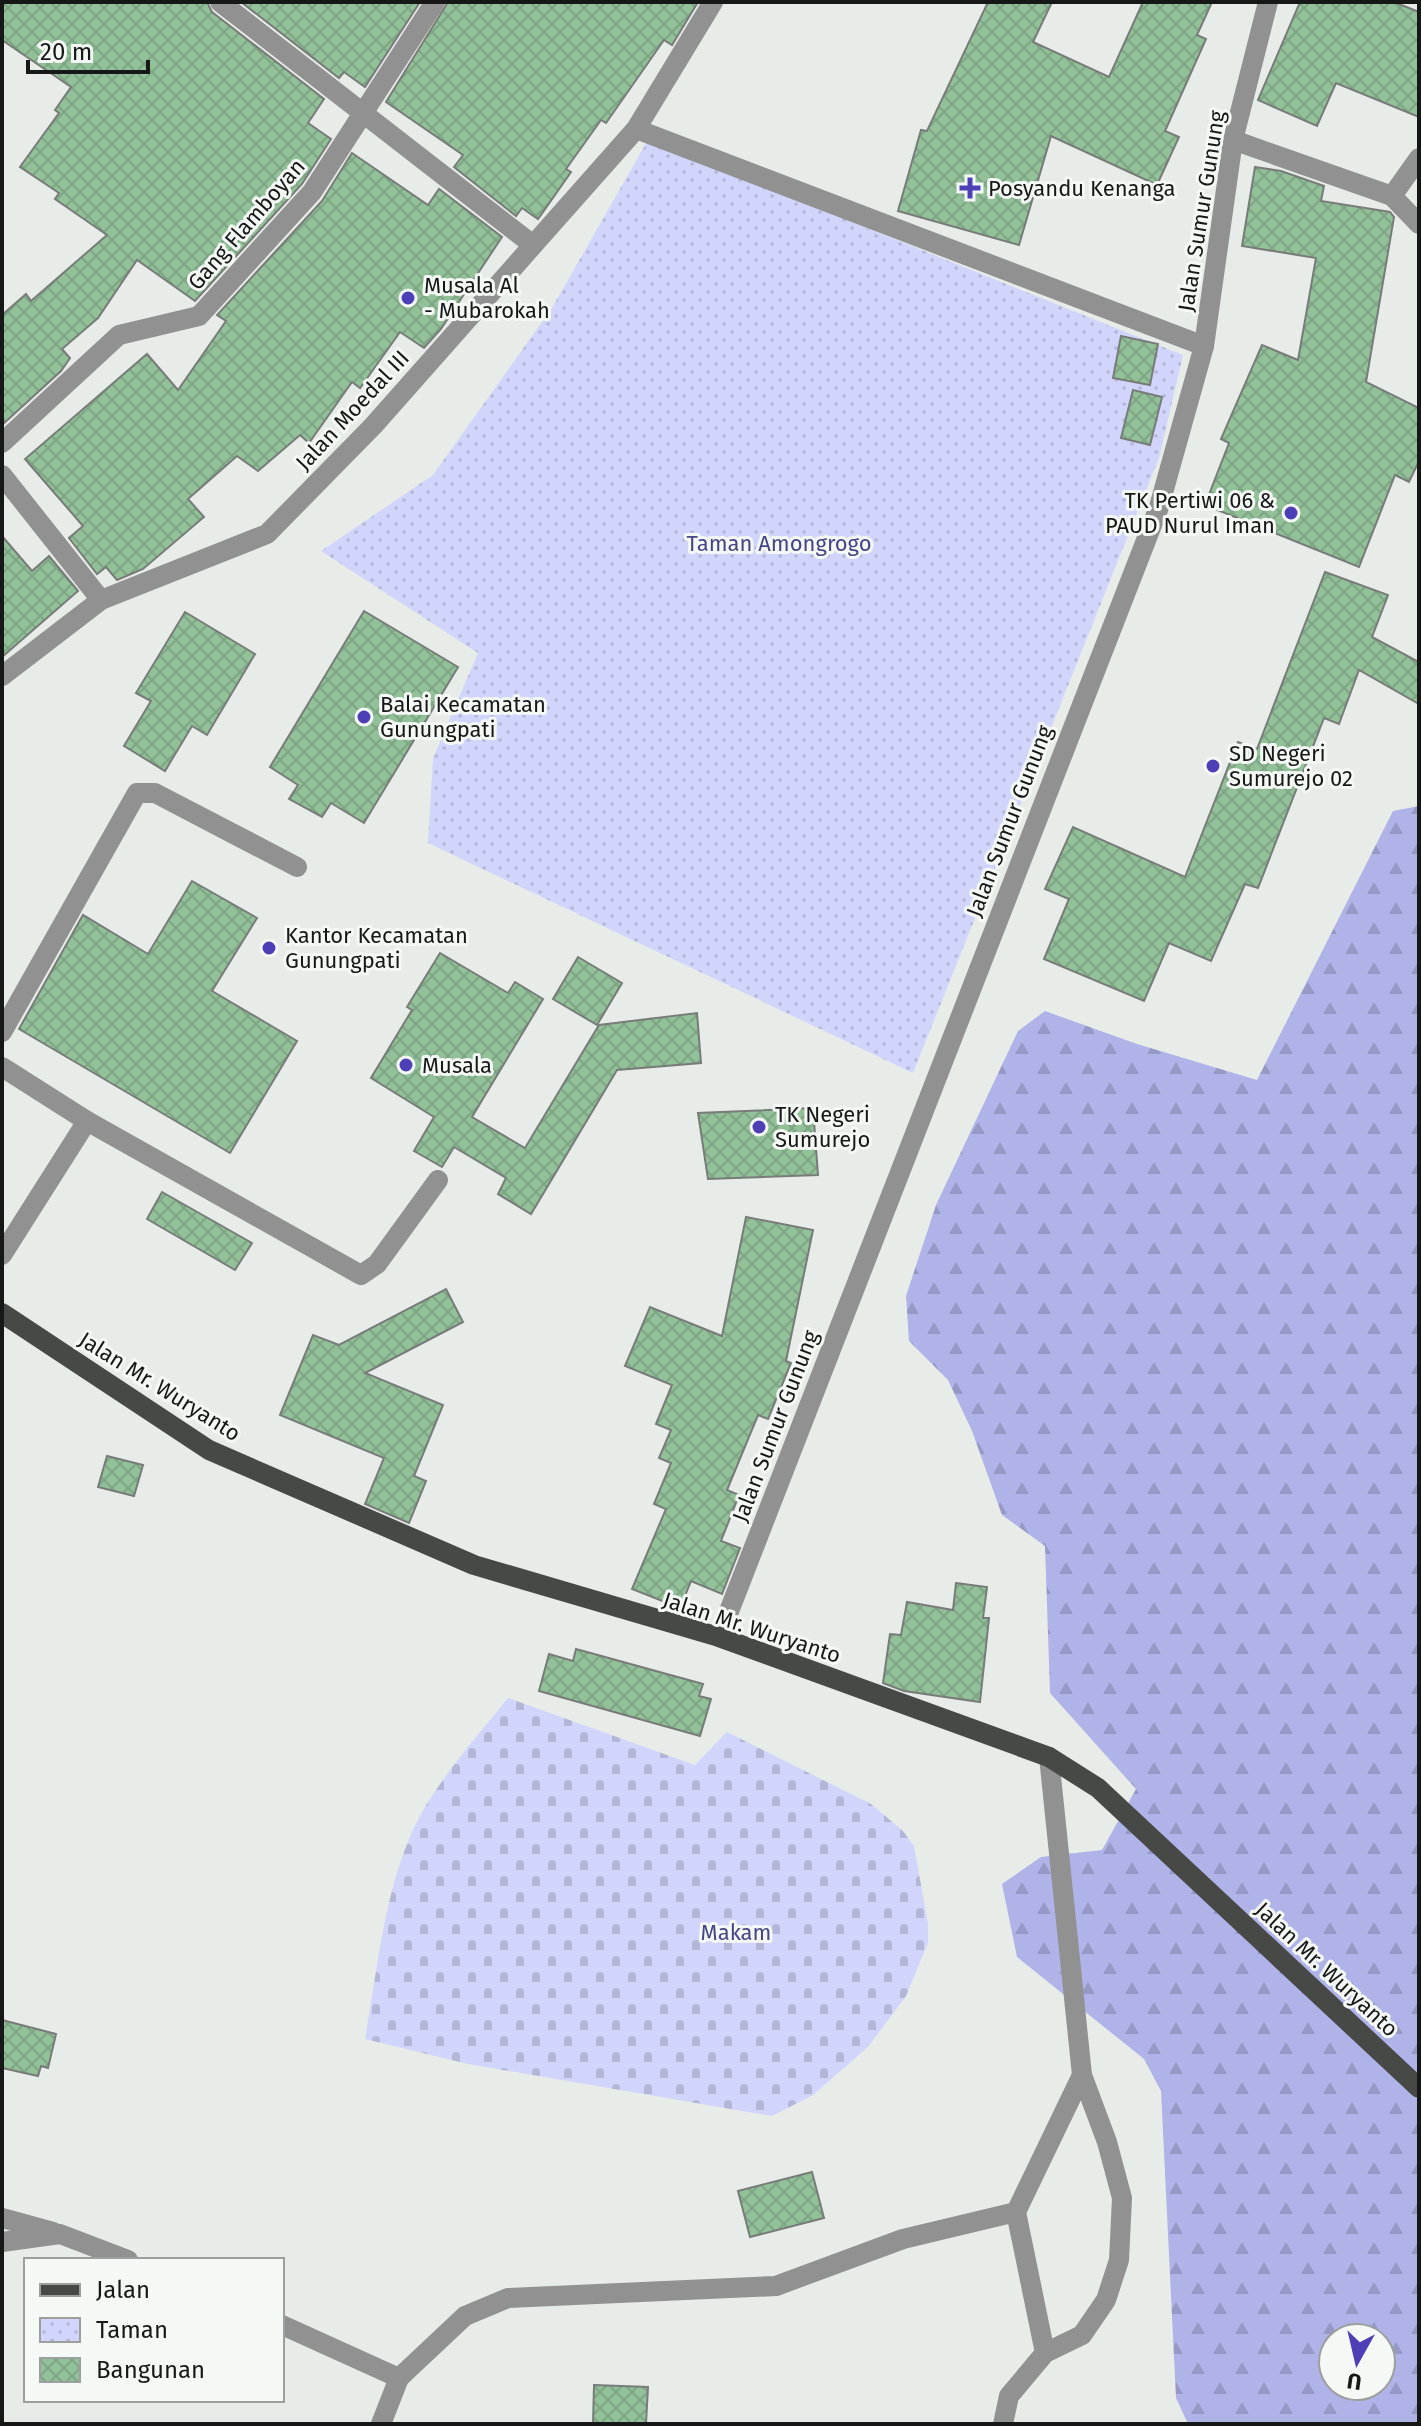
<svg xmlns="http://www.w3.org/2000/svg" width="1421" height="2426" viewBox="0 0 1421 2426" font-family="'Fira Sans',sans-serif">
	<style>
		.forest { fill: url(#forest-firs); fill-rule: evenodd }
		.cemetery { fill: url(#cemetery-stones) }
		.park { fill: url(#park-dots) }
		.building { fill: url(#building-cross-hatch); stroke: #787c79; stroke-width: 2 }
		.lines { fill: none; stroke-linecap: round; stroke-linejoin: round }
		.minor { stroke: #909190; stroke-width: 20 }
		.major { stroke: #474947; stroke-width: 20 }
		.poi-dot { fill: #4d40b7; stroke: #f5f9f6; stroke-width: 3 }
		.labels { text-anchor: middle; stroke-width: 6; stroke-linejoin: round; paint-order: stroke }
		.poi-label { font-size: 22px; fill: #161817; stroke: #f5f9f6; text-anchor: start }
		.street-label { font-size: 22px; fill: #161817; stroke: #f5f9f6 }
		.park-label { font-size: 22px; fill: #464586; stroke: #f5f9f6 }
	</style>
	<defs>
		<pattern id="forest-firs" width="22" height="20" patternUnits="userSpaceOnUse" patternTransform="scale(2)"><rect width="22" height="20" fill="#afb3e8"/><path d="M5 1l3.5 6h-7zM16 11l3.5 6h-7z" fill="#9699c6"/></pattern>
		<pattern id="cemetery-stones" width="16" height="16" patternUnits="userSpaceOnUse" patternTransform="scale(2)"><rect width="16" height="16" fill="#d1d5fb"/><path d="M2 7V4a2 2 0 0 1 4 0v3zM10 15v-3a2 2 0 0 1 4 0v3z" fill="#b3b6d6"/></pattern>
		<pattern id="park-dots" width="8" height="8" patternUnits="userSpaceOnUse" patternTransform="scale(2)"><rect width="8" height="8" fill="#d1d5fb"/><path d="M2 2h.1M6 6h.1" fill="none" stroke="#b3b6d6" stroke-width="1.8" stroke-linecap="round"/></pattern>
		<pattern id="building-cross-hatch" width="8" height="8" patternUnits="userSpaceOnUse" patternTransform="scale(2)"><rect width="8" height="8" fill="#92c199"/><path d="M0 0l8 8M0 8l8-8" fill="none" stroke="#7da583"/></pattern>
	</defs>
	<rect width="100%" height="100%" fill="#e8ece8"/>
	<path class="forest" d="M1419 806V2424H1188L1176 2398 1161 2091 1144 2059 1017 1957 1002 1884 1041 1857 1102 1850 1136 1789 1050 1693 1045 1546 1002 1515 972 1431 948 1380 909 1341 906 1296 936 1205 1018 1031 1045 1011 1137 1044 1257 1080 1393 811ZM1333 2338H1381V2386H1333Z"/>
	<path class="cemetery" d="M508 1698 695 1765 727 1732 871 1804 903 1831 914 1846 928 1924V1943L906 1996 868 2047 813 2095 772 2116 468 2064 365 2039C377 1973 383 1902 409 1839 428 1791 475 1739 508 1698Z"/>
	<polygon class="park" points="648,140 1183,355 1159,458 913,1073 428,843 433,758 478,653 321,551 433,475 552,308"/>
	<g class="building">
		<polygon points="2,2 207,2 212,12 324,99 308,123 331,139 302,184 195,301 137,260 98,318 62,349 70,358 61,371 2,425 2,315 26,294 31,301 107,235 55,199 59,193 20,167 59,113 55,110 71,87 2,40"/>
		<polygon points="241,2 420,2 365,87 344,72 339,78"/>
		<polygon points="448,2 698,2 672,45 664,40 606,123 601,120 566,169 571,172 538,219 522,208 516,216 454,167 463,155 386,102"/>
		<polygon points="988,2 1052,2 1033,42 1109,77 1143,2 1212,2 1197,35 1206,39 1165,131 1179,137 1157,185 1051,136 1019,245 898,211 921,130 927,131"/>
		<polygon points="1300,2 1394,2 1419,12 1419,117 1336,83 1317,126 1258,100"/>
		<polygon points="352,153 428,205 439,189 502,237 441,329 424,348 400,332 360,388 352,382 309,443 300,435 258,471 237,456 188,499 204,517 143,569 117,580 106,567 97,574 69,538 83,526 25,459 147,354 178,390 226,321 217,315 322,201"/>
		<polygon points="1255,167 1281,171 1324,186 1321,201 1390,212 1394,217 1366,382 1419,408 1419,461 1409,482 1395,475 1359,567 1205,505 1229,443 1221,439 1262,345 1298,360 1316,258 1242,246"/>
		<polygon points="1121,336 1158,344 1150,385 1113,378"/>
		<polygon points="1133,390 1162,397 1150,445 1121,438"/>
		<polygon points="2,536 32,571 49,556 78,591 2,657"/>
		<polygon points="1325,572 1388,595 1372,637 1419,662 1419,704 1359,670 1339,724 1324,718 1258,888 1245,884 1211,961 1169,943 1144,1001 1044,959 1069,899 1045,889 1073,827 1185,877 1238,742 1257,749"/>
		<polygon points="364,611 458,667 364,823 331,803 322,817 289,799 298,785 270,767"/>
		<polygon points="185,612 255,654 207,735 192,726 165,771 124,746 151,701 136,693"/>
		<polygon points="192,881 257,918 212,991 297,1041 230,1153 19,1029 83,915 148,954"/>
		<polygon points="440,953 508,993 515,982 543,999 472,1117 525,1148 599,1025 697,1013 701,1063 617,1070 531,1214 498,1194 506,1178 454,1147 442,1167 414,1151 434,1117 371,1078 412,1010 407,1007"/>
		<polygon points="578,957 622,983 597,1025 553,999"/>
		<polygon points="813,1108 818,1175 708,1179 698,1113"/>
		<polygon points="162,1192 252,1243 235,1270 147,1219"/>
		<polygon points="746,1217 813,1230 786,1361 791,1363 768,1419 758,1415 727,1490 739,1495 721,1541 740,1548 722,1594 691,1581 680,1608 632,1589 666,1509 654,1504 671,1463 659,1458 671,1430 656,1424 672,1385 625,1366 650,1307 722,1336"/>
		<polygon points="446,1289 463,1322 365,1373 443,1405 414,1476 426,1481 409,1523 365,1504 384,1458 280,1415 313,1335 339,1345"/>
		<polygon points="107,1456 143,1465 134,1496 98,1487"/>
		<polygon points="956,1583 987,1587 983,1618 989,1618 980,1702 904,1691 883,1683 890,1634 901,1635 907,1602 953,1610"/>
		<polygon points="576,1649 703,1684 699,1696 711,1699 700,1736 539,1691 549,1654 573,1661"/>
		<polygon points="2,2020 56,2034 48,2068 41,2066 38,2076 2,2068"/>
		<polygon points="812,2172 824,2218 750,2237 738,2191"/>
		<polygon points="594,2385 648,2387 646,2424 593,2424"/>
	</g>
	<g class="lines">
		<g class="minor">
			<polyline points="220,2 533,245"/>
			<polyline points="636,129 1204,346"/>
			<polyline points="1233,140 1392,196 1419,158"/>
			<polyline points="1392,196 1419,224"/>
			<polyline points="2,443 119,335 199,316 312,192 435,2"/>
			<polyline points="2,475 101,600"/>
			<polyline points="2,676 101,600 267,534 373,426 636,129 713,2"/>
			<polyline points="2,1032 137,793 155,793 297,867"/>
			<polyline points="2,1067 87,1121 2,1255"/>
			<polyline points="87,1121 361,1275 377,1264 438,1180"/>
			<polyline points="719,1637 1159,507 1204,346 1233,140 1268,2"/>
			<polyline points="1016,2212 1045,2353"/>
			<polyline points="2,2218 53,2232"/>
			<polyline points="2,2242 60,2234 128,2260"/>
			<polyline points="282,2325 399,2378 465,2316 508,2298 776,2286 903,2239 1016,2212 1082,2075"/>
			<polyline points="381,2424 399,2378"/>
			<polyline points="1003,2424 1009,2396 1045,2353 1082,2335 1106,2300 1119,2260 1122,2198 1107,2142 1082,2075 1049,1757"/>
		</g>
		<polyline class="major" points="2,1313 209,1450 474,1565 719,1637 1049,1757 1098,1788 1419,2088"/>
	</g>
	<g class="poi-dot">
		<path d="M966 176h8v8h8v8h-8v8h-8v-8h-8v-8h8z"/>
		<circle cx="408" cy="298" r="8"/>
		<circle cx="1291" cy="513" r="8"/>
		<circle cx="364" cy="717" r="8"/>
		<circle cx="1213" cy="766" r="8"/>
		<circle cx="269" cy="948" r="8"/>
		<circle cx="406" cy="1065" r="8"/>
		<circle cx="759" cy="1127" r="8"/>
	</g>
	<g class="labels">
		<g class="poi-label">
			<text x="988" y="196">Posyandu Kenanga</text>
			<text x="424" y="293">Musala Al<tspan x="424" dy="25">- Mubarokah</tspan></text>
			<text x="1275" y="508" text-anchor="end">TK Pertiwi 06 &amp;<tspan x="1275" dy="25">PAUD Nurul Iman</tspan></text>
			<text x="380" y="712">Balai Kecamatan<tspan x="380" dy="25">Gunungpati</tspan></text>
			<text x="1229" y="761">SD Negeri<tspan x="1229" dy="25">Sumurejo 02</tspan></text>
			<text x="285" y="943">Kantor Kecamatan<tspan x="285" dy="25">Gunungpati</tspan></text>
			<text x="422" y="1073">Musala</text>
			<text x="775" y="1122">TK Negeri<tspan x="775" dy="25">Sumurejo</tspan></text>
		</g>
		<g class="street-label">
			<text transform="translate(1201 211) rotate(-81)" y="8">Jalan Sumur Gunung</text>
			<text transform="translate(246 224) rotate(-49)" y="8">Gang Flamboyan</text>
			<text transform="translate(352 410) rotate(-47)" y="8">Jalan Moedal III</text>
			<text transform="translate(1009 821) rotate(-69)" y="8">Jalan Sumur Gunung</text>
			<text transform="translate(160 1386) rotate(32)" y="8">Jalan Mr. Wuryanto</text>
			<text transform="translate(775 1426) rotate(-69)" y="8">Jalan Sumur Gunung</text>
			<text transform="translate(752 1627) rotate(18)" y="8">Jalan Mr. Wuryanto</text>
			<text transform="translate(1327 1969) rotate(43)" y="8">Jalan Mr. Wuryanto</text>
		</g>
		<g class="park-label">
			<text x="779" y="551">Taman Amongrogo</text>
			<text x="736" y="1940">Makam</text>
		</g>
	</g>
	<rect width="1421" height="2426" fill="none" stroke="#161817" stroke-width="8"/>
	<rect x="24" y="2258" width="260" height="144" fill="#f5f9f6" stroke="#9c9f9d" stroke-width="2"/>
	<rect x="40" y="2284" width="40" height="12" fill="#474947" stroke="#9c9f9d" stroke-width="2"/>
	<text x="96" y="2298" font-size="24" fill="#161817">Jalan</text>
	<rect x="40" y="2318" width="40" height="24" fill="url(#park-dots)" stroke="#9c9f9d" stroke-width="2"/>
	<text x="96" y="2338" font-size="24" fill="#161817">Taman</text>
	<rect x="40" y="2358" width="40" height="24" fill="url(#building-cross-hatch)" stroke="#9c9f9d" stroke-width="2"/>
	<text x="96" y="2378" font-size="24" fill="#161817">Bangunan</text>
	<g transform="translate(1357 2362) rotate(188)"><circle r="38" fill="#f5f9f6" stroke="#9c9f9d" stroke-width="2"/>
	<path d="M0-6L14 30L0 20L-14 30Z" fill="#4d40b7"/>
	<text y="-12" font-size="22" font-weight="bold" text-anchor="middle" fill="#161817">U</text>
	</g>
	<path d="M28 60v12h120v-12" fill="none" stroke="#161817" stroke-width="4"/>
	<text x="40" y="60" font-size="24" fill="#161817" stroke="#f5f9f6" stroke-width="6" paint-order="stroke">20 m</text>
</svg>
